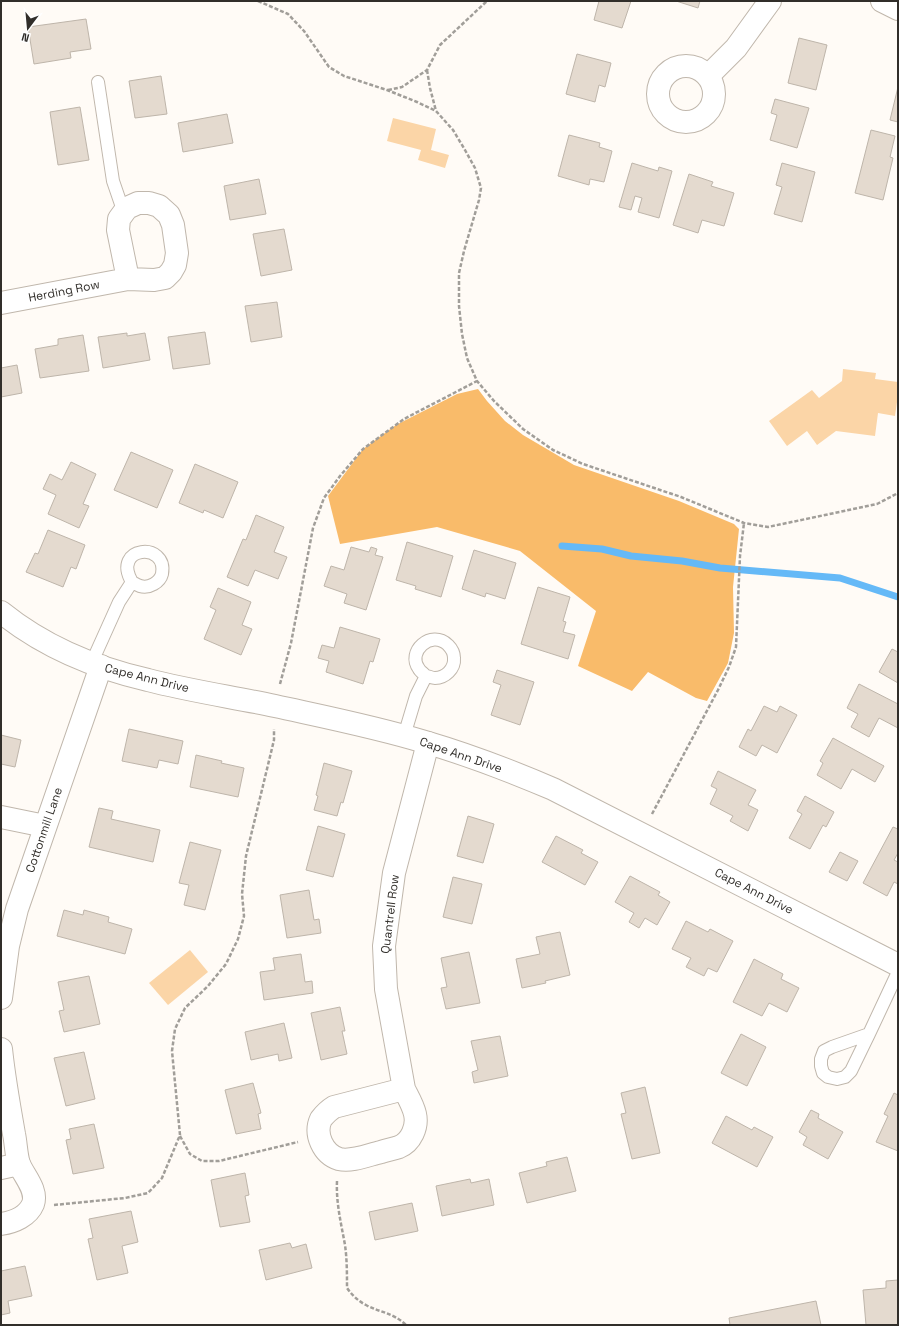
<svg xmlns="http://www.w3.org/2000/svg" width="899" height="1326" viewBox="0 0 899 1326" font-family="'Space Grotesk',sans-serif">
	<style>
		.green { fill: #fbd5a7 }
		.forest { fill: #f9bb6a }
		.lines { fill: none; stroke-linecap: round; stroke-linejoin: round }
		.stream { stroke: #65b9f7; stroke-width: 7 }
		.building { fill: #e4dacf; stroke: #beb5aa }
		.service-casing { stroke: #c0b7ac; stroke-width: 14 }
		.minor-casing { stroke: #c0b7ac; stroke-width: 24 }
		.tertiary-casing { stroke: #c0b7ac; stroke-width: 24 }
		.path { stroke: #a19e99; stroke-width: 2.5; stroke-dasharray: 4 2; stroke-linecap: butt }
		.service { stroke: #fff; stroke-width: 12 }
		.minor { stroke: #fff; stroke-width: 22 }
		.tertiary { stroke: #fff; stroke-width: 22 }
		.labels { text-anchor: middle; stroke-width: 3; stroke-linejoin: round; paint-order: stroke }
		.street-label { font-size: 12px; fill: #312e2a; stroke: #fff }
	</style>
	<rect width="100%" height="100%" fill="#fffbf6"/>
	<g class="green">
		<polygon points="393,118 436,129 431,150 449,155 445,168 418,160 421,150 387,141"/>
		<polygon points="843,369 876,373 875,379 898,382 898,395 895,416 878,413 875,436 836,431 817,445 807,431 787,446 769,421 812,390 819,398 842,381"/>
		<polygon points="190,950 208,972 168,1005 149,983"/>
	</g>
	<polygon class="forest" points="478,389 487,401 505,421 523,435 574,465 679,501 734,524 739,529 733,587 734,633 728,663 707,701 696,698 648,672 632,691 578,666 596,611 520,551 437,527 340,544 328,496 363,449 396,425 457,394"/>
	<g class="lines">
		<polyline class="stream" points="562,546 602,549 631,556 682,561 720,568 840,578 898,597"/>
	</g>
	<g class="building">
		<polygon points="599,1 631,1 622,28 594,20"/>
		<polygon points="676,1 700,1 698,8"/>
		<polygon points="86,19 91,49 70,52 71,58 34,64 28,27"/>
		<polygon points="799,38 827,45 816,90 788,83"/>
		<polygon points="577,54 611,63 605,87 599,85 595,102 566,94"/>
		<polygon points="161,76 167,114 135,118 129,81"/>
		<polygon points="898,87 898,122 890,120"/>
		<polygon points="775,99 809,108 797,148 770,140 777,115 771,113"/>
		<polygon points="80,107 89,160 58,165 50,112"/>
		<polygon points="227,114 233,143 183,152 178,123"/>
		<polygon points="871,130 895,136 890,157 893,158 883,200 855,193"/>
		<polygon points="569,135 600,143 599,147 612,151 604,182 590,179 589,185 558,176"/>
		<polygon points="632,163 658,171 659,167 672,171 659,218 638,212 642,198 635,196 631,210 619,207"/>
		<polygon points="782,163 815,172 802,222 774,214 782,187 776,185"/>
		<polygon points="689,174 713,182 711,186 734,193 724,226 702,220 698,233 673,225"/>
		<polygon points="259,179 266,214 230,220 224,186"/>
		<polygon points="284,229 292,270 261,276 253,234"/>
		<polygon points="277,302 282,337 251,342 245,306"/>
		<polygon points="205,332 210,364 173,369 168,337"/>
		<polygon points="127,333 127,336 145,333 150,360 103,368 98,337"/>
		<polygon points="83,335 89,371 40,378 35,349 58,345 58,339"/>
		<polygon points="17,365 22,393 1,397 1,368"/>
		<polygon points="131,452 173,470 157,508 114,490"/>
		<polygon points="71,462 96,474 83,504 89,506 79,528 48,514 56,495 43,489 50,474 62,480"/>
		<polygon points="195,464 238,482 223,518 204,510 203,513 179,503"/>
		<polygon points="256,515 284,527 274,552 287,557 278,579 255,570 248,586 227,577 243,539 246,540"/>
		<polygon points="48,530 85,545 76,569 71,567 63,587 26,572 35,553 38,554"/>
		<polygon points="407,542 453,556 441,597 415,589 416,586 396,580"/>
		<polygon points="351,547 369,552 371,547 377,549 375,555 383,557 366,610 344,603 347,594 324,586 331,566 344,570"/>
		<polygon points="474,550 516,563 505,599 486,593 485,597 462,589"/>
		<polygon points="538,587 570,597 563,621 566,622 563,632 575,635 568,659 521,644"/>
		<polygon points="218,588 251,602 242,625 252,629 241,655 204,639 216,610 210,607"/>
		<polygon points="340,627 380,639 373,662 370,661 363,684 326,672 329,661 318,658 322,645 334,648"/>
		<polygon points="892,649 898,652 898,683 879,672"/>
		<polygon points="497,670 534,682 520,725 491,715 501,685 493,682"/>
		<polygon points="859,684 898,704 898,728 879,718 869,737 851,727 858,714 847,708"/>
		<polygon points="764,706 777,712 780,706 797,715 777,753 762,745 756,756 739,747 748,729 751,731"/>
		<polygon points="129,729 183,741 178,764 159,760 157,768 122,761"/>
		<polygon points="1,735 21,740 15,767 1,764"/>
		<polygon points="833,738 884,766 875,782 852,769 841,789 817,775 823,763 820,761"/>
		<polygon points="196,755 222,761 221,763 244,768 238,797 190,787"/>
		<polygon points="324,763 352,771 343,803 341,802 337,816 314,810 318,796 316,795"/>
		<polygon points="718,771 756,790 748,805 758,810 748,831 730,821 733,816 710,804 717,789 711,786"/>
		<polygon points="805,796 834,812 826,827 823,825 810,849 789,838 802,814 797,811"/>
		<polygon points="99,808 113,811 111,819 160,830 153,862 89,847"/>
		<polygon points="468,816 494,824 483,863 457,856"/>
		<polygon points="318,826 345,834 333,877 306,870"/>
		<polygon points="893,827 898,829 898,853 894,860 898,862 898,884 894,882 887,896 863,883"/>
		<polygon points="556,836 583,850 581,853 598,862 585,885 542,862"/>
		<polygon points="190,842 221,850 205,910 184,905 189,885 179,883"/>
		<polygon points="840,852 858,861 847,881 829,872"/>
		<polygon points="630,876 660,892 658,895 670,902 657,925 645,918 639,928 629,922 634,913 615,902"/>
		<polygon points="453,877 482,884 472,924 443,917"/>
		<polygon points="309,890 314,920 319,919 321,933 287,938 280,895"/>
		<polygon points="64,910 83,915 84,910 109,917 108,922 132,929 125,954 57,936"/>
		<polygon points="686,921 708,932 710,929 733,941 717,972 708,968 704,976 686,967 691,958 672,949"/>
		<polygon points="560,932 570,975 545,981 546,983 522,988 516,959 540,954 536,937"/>
		<polygon points="469,952 480,1003 446,1009 441,988 447,987 441,958"/>
		<polygon points="301,954 305,982 312,981 313,993 264,1000 260,972 275,970 273,958"/>
		<polygon points="754,959 783,974 781,979 799,988 787,1012 769,1003 762,1016 733,1002"/>
		<polygon points="89,976 100,1024 64,1032 59,1011 64,1010 58,982"/>
		<polygon points="340,1007 345,1031 342,1031 347,1054 321,1060 311,1013"/>
		<polygon points="284,1023 292,1058 279,1061 278,1054 251,1060 245,1032"/>
		<polygon points="741,1034 766,1047 747,1086 721,1073"/>
		<polygon points="500,1036 508,1076 474,1083 472,1072 478,1070 471,1041"/>
		<polygon points="84,1052 95,1099 66,1106 54,1058"/>
		<polygon points="253,1083 261,1113 258,1114 261,1129 236,1134 225,1090"/>
		<polygon points="645,1087 660,1153 632,1159 621,1114 626,1113 621,1093"/>
		<polygon points="894,1093 898,1095 898,1151 876,1142 888,1116 884,1114"/>
		<polygon points="811,1110 819,1114 818,1118 843,1132 828,1159 803,1145 807,1137 799,1132"/>
		<polygon points="726,1116 752,1130 754,1127 773,1137 757,1167 712,1143"/>
		<polygon points="94,1124 104,1168 73,1174 66,1140 71,1139 69,1129"/>
		<polygon points="567,1157 576,1191 527,1203 519,1173 547,1166 546,1162"/>
		<polygon points="245,1173 249,1195 245,1196 250,1222 220,1227 211,1180"/>
		<polygon points="470,1179 471,1183 489,1179 494,1205 442,1216 436,1186"/>
		<polygon points="412,1203 418,1231 375,1240 369,1212"/>
		<polygon points="131,1211 138,1242 122,1246 128,1273 97,1280 88,1239 93,1238 89,1219"/>
		<polygon points="290,1243 292,1248 306,1244 312,1268 266,1280 259,1250"/>
		<polygon points="25,1266 32,1296 8,1301 10,1313 1,1315 1,1271"/>
		<polygon points="898,1280 898,1325 866,1325 863,1290 886,1288 886,1281"/>
		<polygon points="816,1301 821,1325 730,1325 729,1318"/>
	</g>
	<g class="lines">
		<defs>
			<g id="service">
				<polyline points="98,82 113,181 124,213"/>
				<path d="M92 662 119 602 132 582C134 583 137 585 140 586 149 589 160 582 162 574 168 541 111 546 132 582"/>
				<path d="M404 736 416 696 426 676C428 676 432 678 435 678 445 678 455 669 454 658 454 652 452 649 448 645 431 629 406 652 419 669 420 671 424 674 426 676"/>
				<polyline points="869,1034 832,1047 824,1051 821,1059 821,1066 823,1073 828,1077 837,1079 845,1077 851,1071 869,1034 898,972"/>
			</g>
			<g id="minor">
				<circle cx="686" cy="94" r="28"/>
				<polyline points="708,76 736,48 770,1"/>
				<polyline points="1,303 128,279 154,280 165,278 171,272 175,265 177,253 173,225 169,215 159,206 149,203 138,203 127,208 119,219 118,230 128,279"/>
				<path d="M1 612C43 646 96 668 148 680 190 691 233 697 275 706 325 717 376 727 425 742 469 755 511 771 553 789L898 965"/>
				<polyline points="1,817 45,826"/>
				<polyline points="1,998 8,946 17,909 101,666"/>
				<path d="M1 1049C4 1078 9 1106 14 1134 16 1143 16 1155 19 1164 24 1176 38 1190 33 1204 28 1216 14 1222 1 1224"/>
				<path d="M404 1089C408 1097 413 1105 415 1114 418 1127 411 1142 399 1147 393 1149 387 1150 381 1152 368 1155 352 1162 339 1159 323 1154 314 1134 321 1119 325 1114 329 1110 334 1107L404 1089 386 989 384 946 394 873 428 743"/>
				<polyline points="1,1168 19,1164"/>
			</g>
			<polyline id="tertiary" points="882,1 898,9"/>
		</defs>
		<use href="#service" class="service-casing"/>
		<use href="#minor" class="minor-casing"/>
		<use href="#tertiary" class="tertiary-casing"/>
		<g class="path">
			<polyline points="258,1 288,14 304,31 329,67 344,76 387,90 417,102 436,111 453,130 465,150 475,168 481,188 479,200 464,251 459,273 459,306 462,334 467,358 477,381 494,401 523,429 553,450 583,464 681,497 744,523 768,527 877,504 898,493"/>
			<polyline points="427,70 430,88 436,111"/>
			<polyline points="388,90 402,87 427,70 440,45 487,1"/>
			<polyline points="280,684 291,643 313,528 324,498 340,476 363,449 404,419 477,381"/>
			<polyline points="652,814 718,690 729,667 736,647 740,556 744,523"/>
			<polyline points="180,1136 190,1154 202,1161 219,1161 298,1142"/>
			<path d="M337 1181C336 1203 341 1223 345 1245 347 1259 347 1274 347 1288 352 1295 358 1301 366 1305 381 1313 392 1312 406 1325"/>
			<polyline points="54,1205 125,1198 148,1193 162,1178 180,1135 172,1051 175,1029 185,1008 208,986 226,964 238,939 244,916 242,894 246,856 274,740 274,729"/>
		</g>
		<use href="#service" class="service"/>
		<use href="#minor" class="minor"/>
		<use href="#tertiary" class="tertiary"/>
	</g>
	<g class="labels">
		<g class="street-label">
			<text transform="translate(64 291) rotate(-11)" y="4">Herding Row</text>
			<text transform="translate(147 678) rotate(14)" y="4">Cape Ann Drive</text>
			<text transform="translate(461 755) rotate(19)" y="4">Cape Ann Drive</text>
			<text transform="translate(44 830) rotate(-71)" y="4">Cottonmill Lane</text>
			<text transform="translate(754 891) rotate(27)" y="4">Cape Ann Drive</text>
			<text transform="translate(390 914) rotate(-83)" y="4">Quantrell Row</text>
		</g>
	</g>
	<rect width="899" height="1326" fill="none" stroke="#312e2a" stroke-width="4"/>
	<g transform="translate(28 28) rotate(196)" stroke="#ffffff" stroke-width="3" paint-order="stroke">
	<path d="M0-3L7 15L0 10L-7 15Z" fill="#312e2a"/>
	<text y="-6" font-size="11" font-weight="bold" text-anchor="middle" fill="#312e2a">N</text>
	</g>
</svg>
